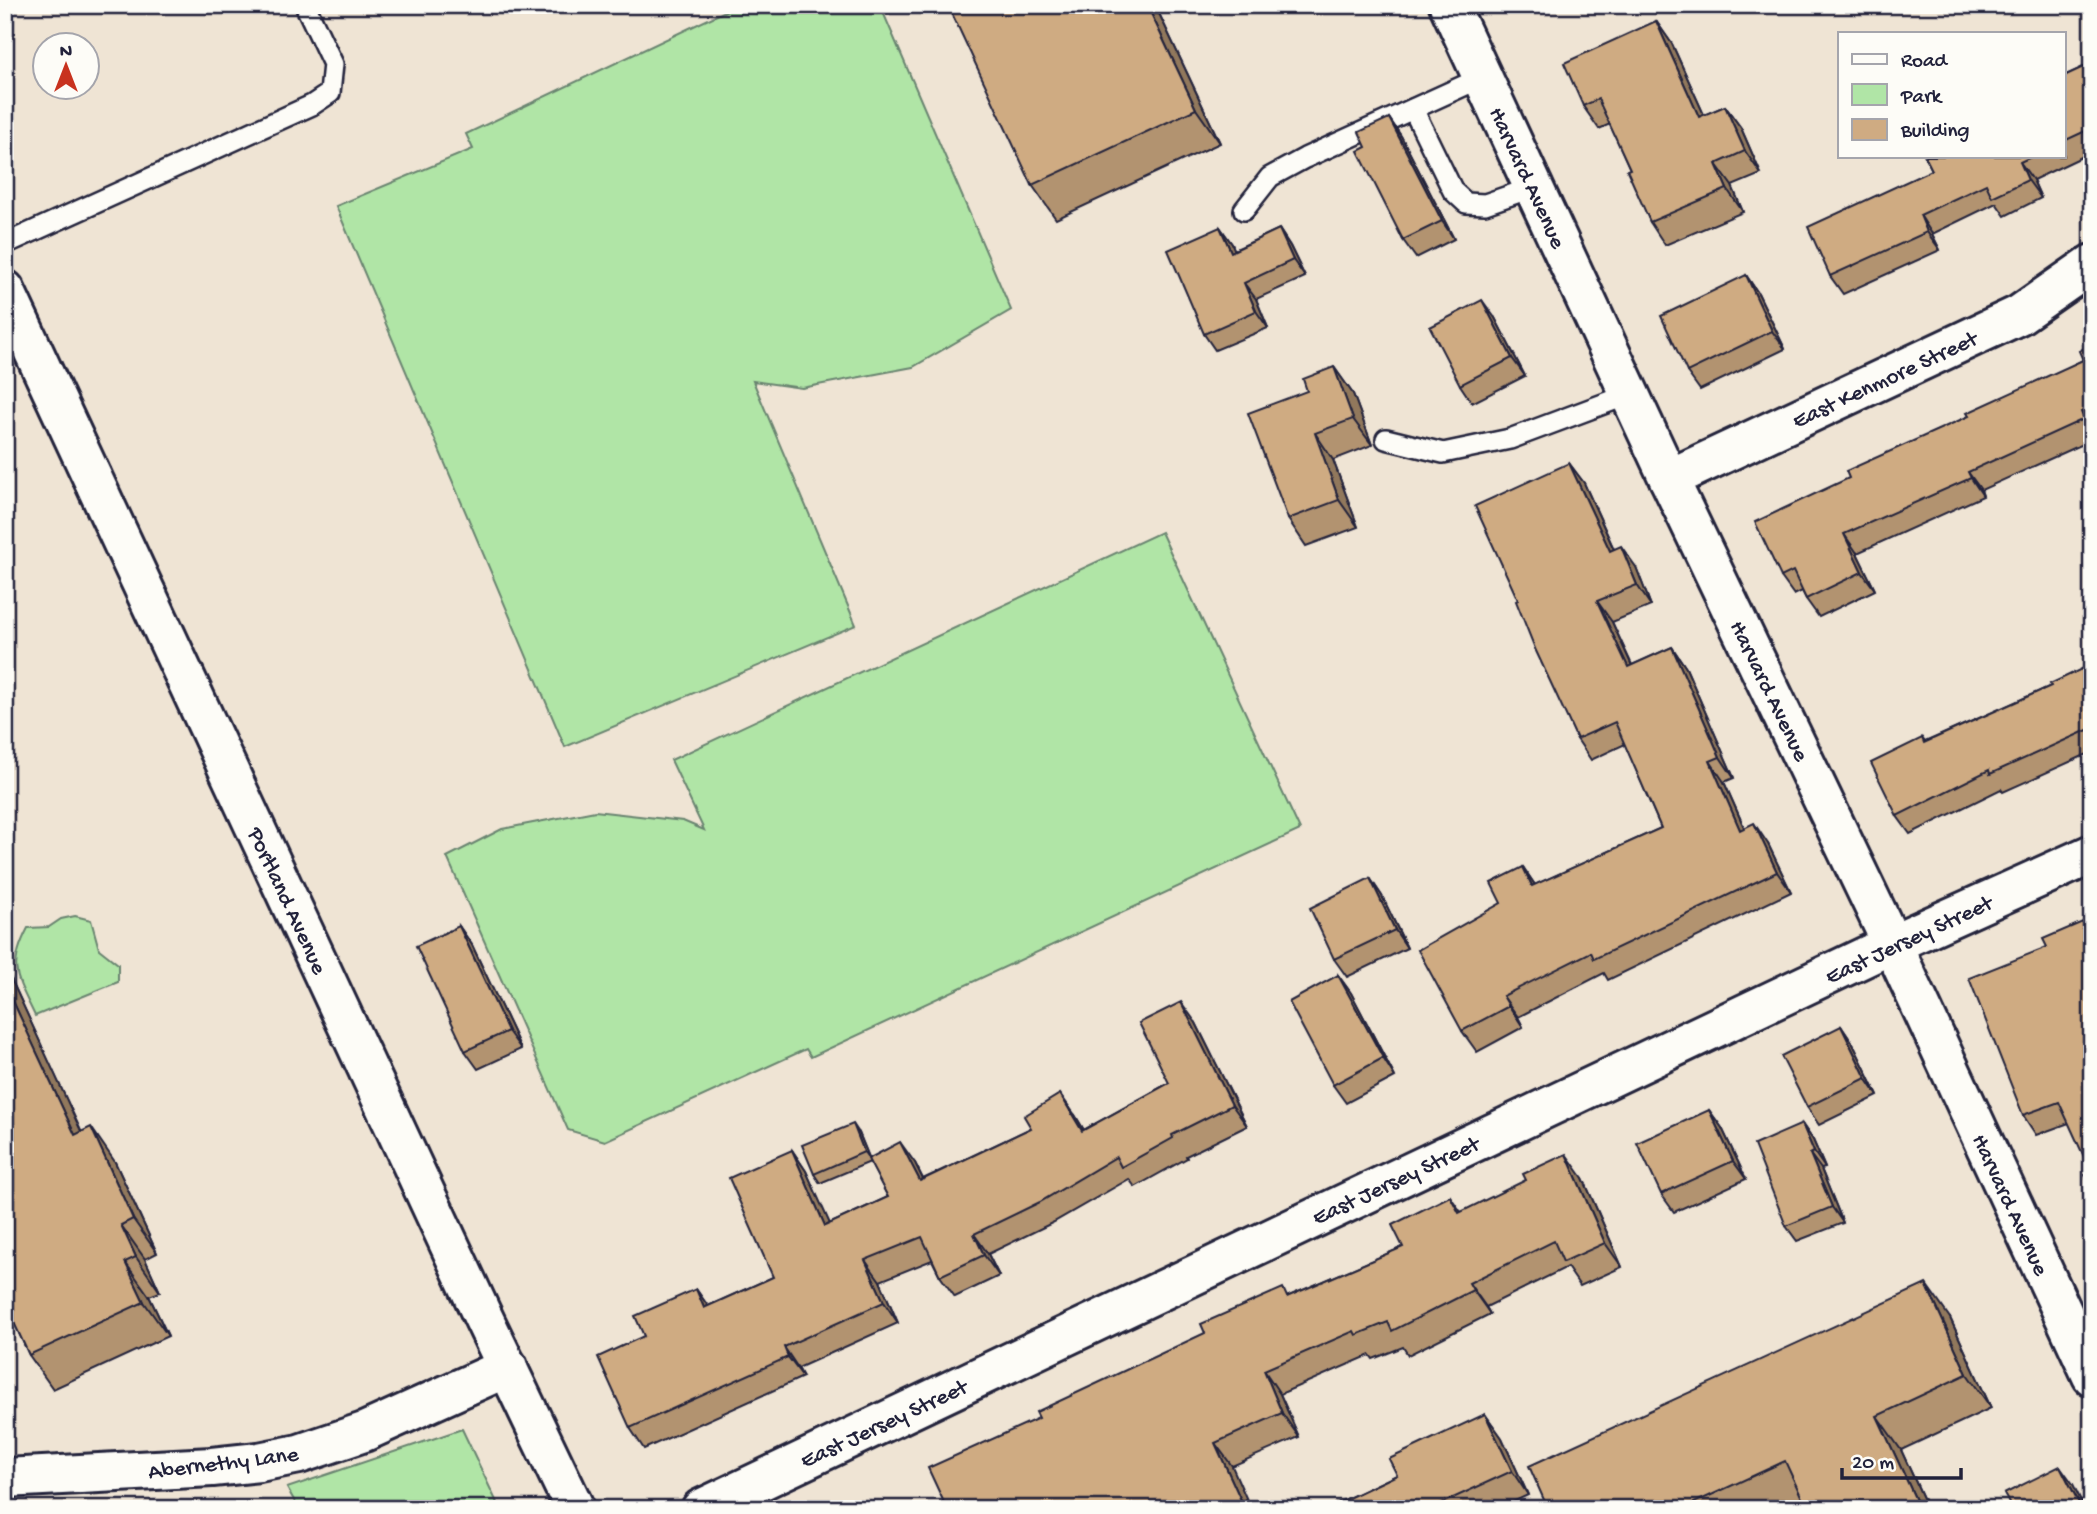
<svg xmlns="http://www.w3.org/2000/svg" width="2097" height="1514" viewBox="0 0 2097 1514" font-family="'Gochi Hand',sans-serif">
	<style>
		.green { fill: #b0e5a6; stroke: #698470; stroke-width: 2 }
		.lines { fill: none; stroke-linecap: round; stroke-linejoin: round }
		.service-casing { stroke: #22223b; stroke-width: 24 }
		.minor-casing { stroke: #22223b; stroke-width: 44 }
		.tertiary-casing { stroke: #22223b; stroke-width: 44 }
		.service { stroke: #fdfcf7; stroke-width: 19 }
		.minor { stroke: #fdfcf7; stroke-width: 38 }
		.tertiary { stroke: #fdfcf7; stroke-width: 38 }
		.wall { fill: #b29370; stroke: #22223b; stroke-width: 2 }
		.shaded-wall { fill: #91785b; stroke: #22223b; stroke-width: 2 }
		.building { fill: #cfab82; stroke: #22223b; stroke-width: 2 }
		.labels { text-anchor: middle; stroke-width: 5; stroke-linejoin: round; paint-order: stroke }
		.street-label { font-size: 23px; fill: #22223b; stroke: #fdfcf7 }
	</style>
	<rect width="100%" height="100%" fill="#efe4d4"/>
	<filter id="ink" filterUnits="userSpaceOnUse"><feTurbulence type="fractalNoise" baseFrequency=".0143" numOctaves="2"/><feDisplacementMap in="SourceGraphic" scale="14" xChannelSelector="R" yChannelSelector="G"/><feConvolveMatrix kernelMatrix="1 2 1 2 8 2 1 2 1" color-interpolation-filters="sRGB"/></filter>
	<g filter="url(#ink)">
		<g class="green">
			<polygon points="738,5 880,5 1011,310 913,367 802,388 753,381 856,625 565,747 336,206 473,149 466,134"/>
			<polygon points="1161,532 1300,830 811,1057 806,1049 605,1141 568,1130 447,857 502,829 595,811 683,821 704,830 671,760"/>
			<path d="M75 916 91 920 99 949 118 964V982L35 1016C17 978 7 968 28 928L49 927 61 919Z"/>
			<polygon points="462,1429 500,1509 299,1509 287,1488"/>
		</g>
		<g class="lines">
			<defs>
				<g id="service">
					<polyline points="1413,109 1453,191 1466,203 1485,204 1534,187"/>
					<polyline points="1244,210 1270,177 1305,158 1483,77"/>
					<polyline points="5,244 312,105 330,93 333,64 305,5"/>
					<polyline points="1386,439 1443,453 1510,439 1630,394"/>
				</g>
				<g id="minor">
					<polyline points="1449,5 1669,479 1892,944 2092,1376"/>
					<polyline points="1669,479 2019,315 2092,264"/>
					<polyline points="701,1509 1892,944 2092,854"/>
				</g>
				<g id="tertiary">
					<polyline points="5,290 483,1317 575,1509"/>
					<polyline points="5,1478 212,1467 259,1462 299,1454 364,1432 508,1367"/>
				</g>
			</defs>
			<use href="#service" class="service-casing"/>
			<use href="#minor" class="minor-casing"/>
			<use href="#tertiary" class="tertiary-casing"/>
			<use href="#service" class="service"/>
			<use href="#minor" class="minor"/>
			<use href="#tertiary" class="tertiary"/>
		</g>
		<g class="wall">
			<polygon points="1155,5 1220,143 1056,219 1032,185"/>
			<polygon points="1656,21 1672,44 1704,115 1725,106 1741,128 1761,174 1732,186 1743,212 1665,245 1650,222 1630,169 1610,124 1599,129 1583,106"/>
			<polygon points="2092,63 2092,152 2033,180 2041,198 2005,216 1996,203 1932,234 1940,250 1843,294 1830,276 1932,170 1925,156 2064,156 2064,76"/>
			<polygon points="1389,118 1401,136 1454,239 1416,258 1403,240 1366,147"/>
			<polygon points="1220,227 1232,244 1234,250 1279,229 1290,246 1305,277 1256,299 1268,328 1215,350 1204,334"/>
			<polygon points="1746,275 1758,293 1785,349 1700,390 1687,372"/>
			<polygon points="1495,318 1525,376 1472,403 1460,385"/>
			<polygon points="2092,344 2092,440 1981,490 1983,496 1857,553 1875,590 1819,617 1806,599 1802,591 1794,595 1781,577 1849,478 2083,360"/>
			<polygon points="1334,367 1353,394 1372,445 1333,460 1358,527 1306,546 1288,519 1307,391"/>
			<polygon points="1569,463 1584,483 1614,549 1636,567 1651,606 1612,622 1632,665 1672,647 1686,668 1734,778 1724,782 1744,827 1768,844 1791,892 1608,980 1604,973 1518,1017 1523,1027 1477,1052 1462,1031 1501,903 1523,867 1535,885 1661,828 1625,744 1591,760 1577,739 1518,600"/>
			<polygon points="2092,664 2092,752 2003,792 2001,789 1910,834 1897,816 1922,738 1925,742 2051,686"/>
			<polygon points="1370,878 1382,896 1407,948 1347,977 1334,959"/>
			<polygon points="2092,918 2069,1123 2036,1135 2023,1115 2047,947"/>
			<polygon points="459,926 472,945 521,1049 478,1069 465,1051"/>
			<polygon points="5,966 81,1132 115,1162 157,1253 145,1259 160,1292 149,1296 168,1336 53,1389 29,1355 5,1303"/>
			<polygon points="1338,975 1351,993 1395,1077 1346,1103 1333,1085"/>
			<polygon points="1196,1023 1247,1126 1186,1156 1187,1158 1135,1187 1129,1179 1054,1222 988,1254 999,1276 955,1297 940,1276 932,1260 880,1281 898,1323 798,1368 803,1377 644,1449 630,1428 644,1336 696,1289 708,1306 773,1277 792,1150 806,1171 829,1224 888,1197 870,1162 820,1183 814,1174 859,1133 869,1158 915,1163 923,1179 1031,1128 1075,1115 1084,1130 1169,1083"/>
			<polygon points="1841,1026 1853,1044 1878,1096 1819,1125 1807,1107"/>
			<polygon points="1709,1110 1722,1128 1746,1179 1674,1212 1661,1194"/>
			<polygon points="1802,1124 1813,1140 1825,1168 1821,1169 1843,1223 1797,1241 1786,1226"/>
			<polygon points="1583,1178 1622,1267 1580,1286 1567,1267 1486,1307 1490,1314 1408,1355 1403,1347 1373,1359 1370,1355 1280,1394 1299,1437 1232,1466 1039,1418 1289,1296 1403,1247 1450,1196 1461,1212"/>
			<polygon points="1950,1318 1991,1408 1901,1450 1928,1509 1807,1509 1802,1499 1780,1509 1548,1509"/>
			<polygon points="1485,1414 1502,1438 1528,1495 1498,1509 1325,1509 1397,1475"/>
		</g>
		<g class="shaded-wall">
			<polygon points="1147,5 1155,5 1220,143 1196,109"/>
			<polygon points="1656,21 1672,44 1715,139 1699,117"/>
			<polygon points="1725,106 1741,128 1761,174 1745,151"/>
			<polygon points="1389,118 1401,136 1454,239 1442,221"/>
			<polygon points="2020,162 2033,180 2041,198 2028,180"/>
			<polygon points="1716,164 1732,186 1743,212 1727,189"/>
			<polygon points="1920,215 1932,234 1940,250 1927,232"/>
			<polygon points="1220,227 1232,244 1242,268 1231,252"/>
			<polygon points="1279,229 1290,246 1305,277 1293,260"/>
			<polygon points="1746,275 1758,293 1785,349 1772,331"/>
			<polygon points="1244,283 1256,299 1268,328 1256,311"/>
			<polygon points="1482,300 1495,318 1525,376 1512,358"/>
			<polygon points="1334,367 1353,394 1372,445 1353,419"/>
			<polygon points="2081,412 2092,428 2092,430 2084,419"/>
			<polygon points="1315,433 1333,460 1358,527 1339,500"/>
			<polygon points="1569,463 1584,483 1624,572 1610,551"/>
			<polygon points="1968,472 1981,490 1983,496 1971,478"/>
			<polygon points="1844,534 1857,553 1875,590 1862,572"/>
			<polygon points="1621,546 1636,567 1651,606 1637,585"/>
			<polygon points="1597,601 1612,622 1642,688 1628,667"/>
			<polygon points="1672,647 1686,668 1734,778 1720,757"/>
			<polygon points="1710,761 1724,782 1754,850 1740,830"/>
			<polygon points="1754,823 1768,844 1791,892 1777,872"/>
			<polygon points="1523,867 1537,888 1532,886"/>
			<polygon points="1370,878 1382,896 1407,948 1395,930"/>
			<polygon points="459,926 472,945 521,1049 508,1031"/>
			<polygon points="5,966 99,1170 75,1135 5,984"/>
			<polygon points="1338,975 1351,993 1395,1077 1383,1058"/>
			<polygon points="1503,996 1518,1017 1523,1027 1509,1006"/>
			<polygon points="1181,1002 1196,1023 1247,1126 1232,1105"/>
			<polygon points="1841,1026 1853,1044 1878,1096 1866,1078"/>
			<polygon points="1060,1094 1075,1115 1097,1152 1082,1131"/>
			<polygon points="1709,1110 1722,1128 1746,1179 1733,1161"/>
			<polygon points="853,1124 859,1133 871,1162 864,1152"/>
			<polygon points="1802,1124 1813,1140 1825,1168 1814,1152"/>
			<polygon points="91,1127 115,1162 157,1253 133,1219"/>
			<polygon points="900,1142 915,1163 934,1202 920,1181"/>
			<polygon points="792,1150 806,1171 840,1246 825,1226"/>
			<polygon points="1566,1154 1583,1178 1622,1267 1605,1243"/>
			<polygon points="1810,1154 1821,1169 1843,1223 1832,1207"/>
			<polygon points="121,1225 145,1259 160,1292 136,1257"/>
			<polygon points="974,1234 988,1254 999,1276 984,1255"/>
			<polygon points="865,1260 880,1281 898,1323 884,1302"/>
			<polygon points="125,1262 149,1296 168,1336 144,1302"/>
			<polygon points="1469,1283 1486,1307 1490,1314 1473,1290"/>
			<polygon points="1926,1284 1950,1318 1991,1408 1967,1374"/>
			<polygon points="696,1289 710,1309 704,1308"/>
			<polygon points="784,1347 798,1368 803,1377 788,1357"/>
			<polygon points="1264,1370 1280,1394 1299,1437 1282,1413"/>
			<polygon points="1485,1414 1502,1438 1528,1495 1512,1471"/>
			<polygon points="1877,1416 1901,1450 1928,1509 1920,1509"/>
			<polygon points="1215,1443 1232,1466 1251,1509 1245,1509"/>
			<polygon points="2060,1466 2073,1484 2085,1509 2082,1509"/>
		</g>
		<g class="building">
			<polygon points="948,5 1147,5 1196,109 1032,185"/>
			<polygon points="1656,21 1699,117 1725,106 1745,151 1716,164 1727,189 1650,222 1627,170 1630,169 1598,99 1583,106 1564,63"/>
			<polygon points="2092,63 2092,128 2064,141 2064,76"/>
			<polygon points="1389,118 1442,221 1403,240 1358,151 1366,147 1359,132"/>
			<polygon points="1925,156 2033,156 2020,162 2028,180 1992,197 1986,184 1920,215 1927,232 1830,276 1808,227 1932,170"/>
			<polygon points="1220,227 1231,252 1279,229 1293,260 1244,283 1256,311 1204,334 1168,250"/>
			<polygon points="1746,275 1772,331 1687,372 1661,316"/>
			<polygon points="1482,300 1512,358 1460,385 1430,327"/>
			<polygon points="2092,344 2092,407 2081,412 2084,419 1968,472 1971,478 1844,534 1862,572 1806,599 1793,571 1781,577 1755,522 1849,478 1846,471 1969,416 1967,413 2083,360 2079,351"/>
			<polygon points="1334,367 1353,419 1315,433 1339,500 1288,519 1248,413 1307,391 1303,379"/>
			<polygon points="1569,463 1610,551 1621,546 1637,585 1597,601 1628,667 1672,647 1720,757 1710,761 1740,830 1754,823 1777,872 1594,959 1591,952 1503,996 1509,1006 1462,1031 1418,950 1501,903 1491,883 1523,867 1532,886 1661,828 1615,722 1577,739 1536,651 1516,601 1518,600 1475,506"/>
			<polygon points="2092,664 2092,728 1990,774 1989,770 1897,816 1871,763 1922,738 1924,743 2051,686 2050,684"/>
			<polygon points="1370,878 1395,930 1334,959 1310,908"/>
			<polygon points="2092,918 2092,1190 2085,1175 2091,1172 2059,1102 2023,1115 1969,978 2047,947 2043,939"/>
			<polygon points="459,926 508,1031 465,1051 416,946"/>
			<polygon points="1338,975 1383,1058 1333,1085 1289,1002"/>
			<polygon points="5,984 75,1135 91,1127 133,1219 121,1225 136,1257 125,1262 144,1302 29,1355 5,1303"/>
			<polygon points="1181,1002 1232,1105 1172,1135 1173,1138 1121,1167 1116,1157 1040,1202 974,1234 984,1255 940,1276 922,1237 865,1260 884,1302 784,1347 788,1357 630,1428 598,1357 644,1336 635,1316 696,1289 704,1308 773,1277 729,1178 792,1150 825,1226 888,1197 868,1159 900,1142 920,1181 1031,1128 1024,1116 1060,1094 1082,1131 1169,1083 1139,1023"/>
			<polygon points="1841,1026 1866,1078 1807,1107 1781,1056"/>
			<polygon points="1709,1110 1733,1161 1661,1194 1637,1143"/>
			<polygon points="853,1124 864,1152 814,1174 802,1145"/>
			<polygon points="1802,1124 1814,1152 1810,1154 1832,1207 1786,1226 1754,1145"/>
			<polygon points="1566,1154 1605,1243 1563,1262 1554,1241 1469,1283 1473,1290 1392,1331 1388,1322 1356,1335 1354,1331 1264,1370 1282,1413 1215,1443 1245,1509 947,1509 928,1468 1039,1418 1036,1412 1205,1333 1201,1324 1283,1288 1287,1297 1403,1247 1392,1225 1450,1196 1459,1213 1526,1180 1523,1174"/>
			<polygon points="1926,1284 1967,1374 1877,1416 1920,1509 1807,1509 1785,1461 1681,1509 1548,1509 1529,1466"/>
			<polygon points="1485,1414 1512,1471 1429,1509 1325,1509 1397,1475 1389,1459"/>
			<polygon points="2060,1466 2082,1509 2012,1509 2004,1494"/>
		</g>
	</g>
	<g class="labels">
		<g class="street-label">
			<text transform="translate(1529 177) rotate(65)" y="8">Harvard Avenue</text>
			<text transform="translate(1884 378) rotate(-25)" y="8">East Kenmore Street</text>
			<text transform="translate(1771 690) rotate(64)" y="8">Harvard Avenue</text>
			<text transform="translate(289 900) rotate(65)" y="8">Portland Avenue</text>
			<text transform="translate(1908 938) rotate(-25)" y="8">East Jersey Street</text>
			<text transform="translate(1395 1179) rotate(-25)" y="8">East Jersey Street</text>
			<text transform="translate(2012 1204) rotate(65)" y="8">Harvard Avenue</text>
			<text transform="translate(883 1422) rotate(-25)" y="8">East Jersey Street</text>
			<text transform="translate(223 1461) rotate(-7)" y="8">Abernethy Lane</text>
		</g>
	</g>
	<rect width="2097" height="1514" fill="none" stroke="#fdfcf7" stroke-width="28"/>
	<rect x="14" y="14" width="2069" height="1486" fill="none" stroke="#22223b" stroke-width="2.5" filter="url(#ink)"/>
	<rect x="1838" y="32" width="228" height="126" fill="#fdfcf7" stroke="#a5a5ac" stroke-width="2"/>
	<rect x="1852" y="54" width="35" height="10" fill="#fdfcf7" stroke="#a5a5ac" stroke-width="2"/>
	<text x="1901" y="66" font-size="21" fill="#22223b">Road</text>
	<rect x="1852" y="84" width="35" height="21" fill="#b0e5a6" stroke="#a5a5ac" stroke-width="2"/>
	<text x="1901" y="102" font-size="21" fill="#22223b">Park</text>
	<rect x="1852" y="119" width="35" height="21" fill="#cfab82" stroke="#a5a5ac" stroke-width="2"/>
	<text x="1901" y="136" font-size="21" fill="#22223b">Building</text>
	<g transform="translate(66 66)"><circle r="33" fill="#fdfcf7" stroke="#a5a5ac" stroke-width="2"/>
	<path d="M0-5L12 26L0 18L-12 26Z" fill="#c8321e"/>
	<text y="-10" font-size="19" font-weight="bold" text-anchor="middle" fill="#22223b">N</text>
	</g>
	<path d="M1842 1468v10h119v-10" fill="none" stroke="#22223b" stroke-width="3.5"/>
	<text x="1852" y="1468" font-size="21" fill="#22223b" stroke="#fdfcf7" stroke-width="5" paint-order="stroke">20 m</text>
</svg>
